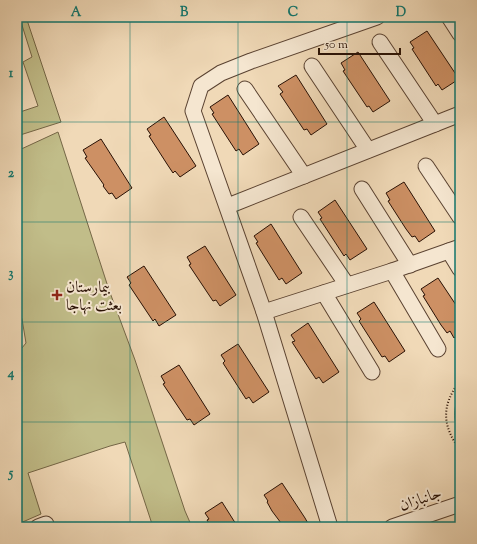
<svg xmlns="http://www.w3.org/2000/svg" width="477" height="544" viewBox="0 0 477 544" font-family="'Sorts Mill Goudy',Amiri,serif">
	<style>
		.green { fill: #c1bd89; stroke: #746646 }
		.building { fill: #cd9064; stroke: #281004 }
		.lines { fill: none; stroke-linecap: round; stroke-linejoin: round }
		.minor-casing { stroke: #5a4231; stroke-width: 17 }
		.path { stroke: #281004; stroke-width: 2; stroke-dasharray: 1 2; stroke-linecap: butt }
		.minor { stroke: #f5e6d0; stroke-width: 15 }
		.grid { fill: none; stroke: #0f766e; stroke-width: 1; stroke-opacity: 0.55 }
		.poi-dot { fill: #8f2418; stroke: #f5e6d0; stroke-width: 1.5 }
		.labels { text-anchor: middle; stroke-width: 4; stroke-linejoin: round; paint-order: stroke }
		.poi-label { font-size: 16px; fill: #281004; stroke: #f5e6d0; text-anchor: start }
		.street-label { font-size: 16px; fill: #281004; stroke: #f5e6d0 }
		.neatline { fill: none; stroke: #0f766e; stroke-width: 1.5 }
		.grid-label { font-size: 13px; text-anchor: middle; font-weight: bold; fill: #0f766e }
	</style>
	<rect width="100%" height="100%" fill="#f0d9b7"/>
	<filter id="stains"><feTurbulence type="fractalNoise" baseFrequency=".005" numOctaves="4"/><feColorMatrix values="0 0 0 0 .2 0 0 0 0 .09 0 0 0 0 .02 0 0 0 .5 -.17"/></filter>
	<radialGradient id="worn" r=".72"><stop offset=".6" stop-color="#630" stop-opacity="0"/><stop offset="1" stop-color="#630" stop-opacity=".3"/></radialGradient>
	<g class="green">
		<polygon points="17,17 26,17 61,122 17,136 17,113 38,106 23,62 32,57 21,22 17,23"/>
		<polygon points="58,132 109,290 135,360 185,511 192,527 153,527 125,442 110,446 28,473 41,514 18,524 17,521 17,354 26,343 22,319 17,305 17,151"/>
		<path d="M460 391V434C452 419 454 407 460 391Z"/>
	</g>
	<g class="building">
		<polygon points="427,31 459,79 442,90 438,84 436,86 412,49 414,48 410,42"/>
		<polygon points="358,52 390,101 373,112 369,106 367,107 343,71 345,70 341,63"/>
		<polygon points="296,75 327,124 311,135 307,129 304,130 280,94 283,92 278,86"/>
		<polygon points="228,95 259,144 243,155 239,149 236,151 212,114 214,113 210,107"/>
		<polygon points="164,117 196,166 180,177 175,171 173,173 167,164 149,136 151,135 147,129"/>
		<polygon points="101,139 132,188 116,199 112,193 109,194 103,186 104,185 85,158 87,157 83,150"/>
		<polygon points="404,182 435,231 419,242 415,236 412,237 406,229 388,201 390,200 386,193"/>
		<polygon points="335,200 367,249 350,260 346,254 344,256 320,219 322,218 318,212"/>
		<polygon points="271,224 302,273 286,284 282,278 279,280 256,243 258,242 254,236"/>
		<polygon points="205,246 236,295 220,306 216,300 213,301 189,265 191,264 187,257"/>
		<polygon points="144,266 176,315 159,326 155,319 153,321 129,285 131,283 127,277"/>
		<polygon points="438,278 460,311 460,333 454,338 450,331 447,333 441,325 423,296 425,295 421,289"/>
		<polygon points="374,302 405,351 389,362 385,356 382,357 359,321 361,319 357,313"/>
		<polygon points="308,323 339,372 323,383 319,377 316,379 310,370 292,342 295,341 291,335"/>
		<polygon points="238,344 269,392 253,403 249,397 246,399 223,363 225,361 221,355"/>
		<polygon points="179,365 210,414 194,425 190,419 187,420 163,384 165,383 161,376"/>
		<polygon points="282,483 305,518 310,527 284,527 272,511 267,502 268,501 264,495"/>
		<polygon points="222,502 234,521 239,527 211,527 207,520 209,519 205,513"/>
	</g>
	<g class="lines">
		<defs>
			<g id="minor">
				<polyline points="449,17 460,34"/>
				<polyline points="380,42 435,124"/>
				<polyline points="312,66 368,150"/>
				<polyline points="245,89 304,176"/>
				<polyline points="426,166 460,217"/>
				<polyline points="362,189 410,265"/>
				<polyline points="228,206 460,114"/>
				<polyline points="301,217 347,285"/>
				<polyline points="449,251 460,269"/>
				<polyline points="392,271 438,349"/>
				<polyline points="324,293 372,372"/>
				<polyline points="264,312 392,271 460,247"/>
				<polyline points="38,527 46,524"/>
				<polyline points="330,527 264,312 193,111 201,86 221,73 251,61 377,17"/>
				<polyline points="392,527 460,504"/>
			</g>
		</defs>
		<use href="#minor" class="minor-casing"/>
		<path class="path" d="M460 381C441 405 442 426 460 450"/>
		<use href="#minor" class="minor"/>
	</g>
	<path class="grid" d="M130 17V527M238 17V527M347 17V527M17 122H460M17 222H460M17 322H460M17 422H460"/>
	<path class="poi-dot" d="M55 289h4v4h4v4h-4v4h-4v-4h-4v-4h4z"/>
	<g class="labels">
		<g class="poi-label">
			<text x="66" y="292">بیمارستان<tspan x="66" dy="18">بعثت نهاجا</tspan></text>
		</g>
		<g class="street-label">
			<text transform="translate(420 498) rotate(-19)" y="6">جانبازان</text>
		</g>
	</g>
	<rect width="477" height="544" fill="none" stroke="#f0d9b7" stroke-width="44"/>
	<path d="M319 48v6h81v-6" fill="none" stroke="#281004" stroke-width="2"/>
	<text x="325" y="48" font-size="12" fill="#281004" stroke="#f5e6d0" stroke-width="3" paint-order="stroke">50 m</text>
	<rect x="22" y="22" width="433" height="500" class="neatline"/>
	<g class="grid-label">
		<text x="76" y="16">A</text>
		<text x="184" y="16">B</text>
		<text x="293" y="16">C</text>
		<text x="401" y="16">D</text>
		<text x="11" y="77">1</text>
		<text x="11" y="177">2</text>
		<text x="11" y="277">3</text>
		<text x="11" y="377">4</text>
		<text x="11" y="477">5</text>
	</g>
	<rect width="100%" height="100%" filter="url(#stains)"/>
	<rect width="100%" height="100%" fill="url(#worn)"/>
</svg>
